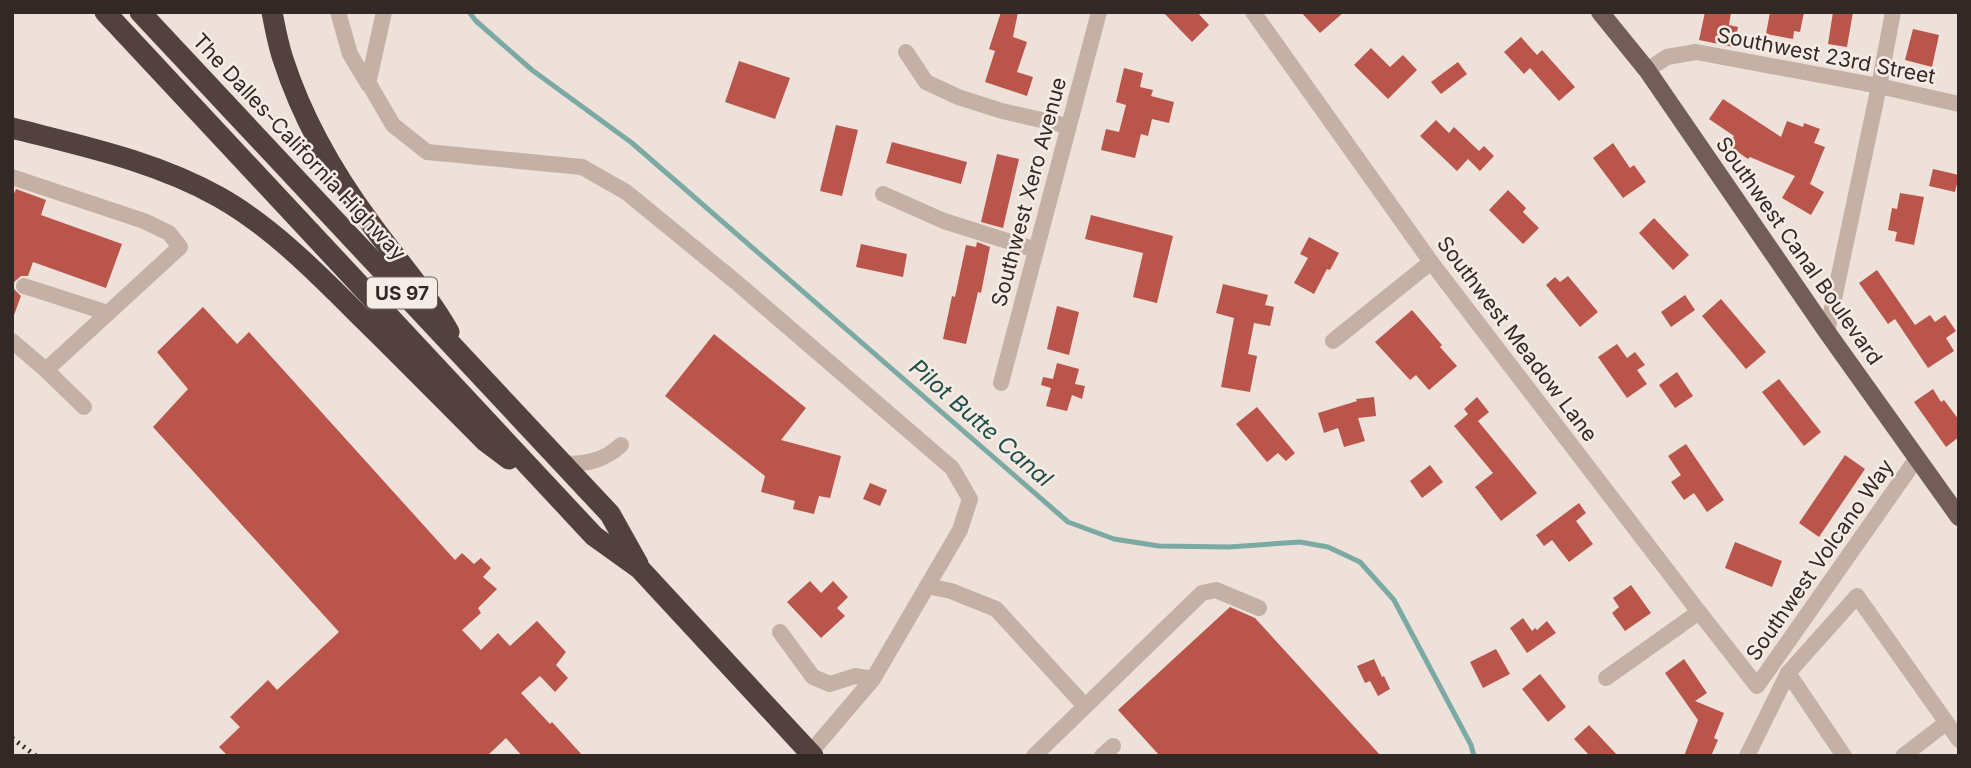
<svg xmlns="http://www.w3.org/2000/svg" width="1971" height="768" viewBox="0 0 1971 768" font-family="Inter,sans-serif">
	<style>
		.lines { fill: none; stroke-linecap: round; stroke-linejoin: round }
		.stream { stroke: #7ba9a3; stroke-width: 5 }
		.building { fill: #ba554b }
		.minor { stroke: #c5b0a6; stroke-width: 16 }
		.major { stroke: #735d59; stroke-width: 18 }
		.highway { stroke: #52413e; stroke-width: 21 }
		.rail { stroke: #322826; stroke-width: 5; stroke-dasharray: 2 5; stroke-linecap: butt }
		.labels { text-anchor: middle; stroke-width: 5; stroke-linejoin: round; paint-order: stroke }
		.shield { fill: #f7ece5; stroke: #6d635f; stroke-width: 2 }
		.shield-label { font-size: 19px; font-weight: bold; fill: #322826 }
		.street-label { font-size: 21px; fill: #322826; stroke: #f7ece5 }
		.water-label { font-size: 23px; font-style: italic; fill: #204f4b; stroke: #f7ece5 }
	</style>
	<rect width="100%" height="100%" fill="#eee1d9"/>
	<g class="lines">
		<polyline class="stream" points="469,12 476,21 532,70 632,143 1068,522 1114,539 1159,546 1229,547 1300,542 1328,547 1360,562 1394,600 1471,745 1474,756"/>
	</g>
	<g class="building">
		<polygon points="1001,12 1018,12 1013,37 1027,42 1017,72 1033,77 1027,96 985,82 995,51 989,49"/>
		<polygon points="1163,12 1197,12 1209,25 1192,42"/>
		<polygon points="1301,12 1344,12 1320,33"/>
		<polygon points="1705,12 1731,12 1729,25 1738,27 1734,47 1699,40"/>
		<polygon points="1770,12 1804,12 1800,32 1794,31 1793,39 1766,34"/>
		<polygon points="1833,12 1853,12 1847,47 1828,44"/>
		<polygon points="1913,29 1939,35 1932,67 1905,60"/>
		<polygon points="1521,37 1537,55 1542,50 1575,87 1559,101 1530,68 1524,74 1504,52"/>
		<polygon points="1371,48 1390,67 1403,55 1417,70 1388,99 1354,65"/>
		<polygon points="739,61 790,78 775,119 725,102"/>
		<polygon points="1458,62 1467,74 1441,94 1431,82"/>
		<polygon points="1124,68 1143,73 1140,87 1153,90 1151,96 1174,102 1169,123 1152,119 1148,136 1141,134 1135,158 1101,150 1106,129 1119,132 1126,105 1116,102"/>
		<polygon points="1723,99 1781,137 1787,121 1803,127 1804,123 1820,129 1814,143 1825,147 1810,184 1824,192 1811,215 1782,198 1795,176 1750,157 1748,159 1728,145 1734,136 1709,119"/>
		<polygon points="1436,120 1449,133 1454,127 1479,151 1484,146 1494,156 1480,171 1468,159 1457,171 1420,136"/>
		<polygon points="836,125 858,130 842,196 820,191"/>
		<polygon points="892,142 967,162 961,184 886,163"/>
		<polygon points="1613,143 1630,168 1634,165 1646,182 1623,198 1593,158"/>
		<polygon points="997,154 1019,159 1003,228 981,222"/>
		<polygon points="1933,169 1959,175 1955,192 1929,186"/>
		<polygon points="16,189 46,200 41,215 122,244 106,288 33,262 28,276 21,276 14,282 14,289 21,296 14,315 12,314 12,198"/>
		<polygon points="1508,190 1526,208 1523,212 1539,228 1523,244 1489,210"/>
		<polygon points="1900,193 1924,197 1914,245 1895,241 1897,232 1888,230 1892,208 1897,209"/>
		<polygon points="1091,215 1173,236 1157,303 1133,297 1143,253 1085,239"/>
		<polygon points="1654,218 1689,255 1673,270 1639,233"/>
		<polygon points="1309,237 1339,253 1330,270 1327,269 1314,294 1294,283 1308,258 1300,254"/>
		<polygon points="977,242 990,247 981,293 978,292 966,344 943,339 952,296 955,297 966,245 976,247"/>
		<polygon points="861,244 907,254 903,277 856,267"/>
		<polygon points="1877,270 1915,325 1930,315 1935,322 1945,315 1956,331 1946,338 1954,351 1928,368 1895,319 1888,324 1859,283"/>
		<polygon points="1568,276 1598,312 1580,327 1546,285 1555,277 1560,282"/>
		<polygon points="1223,284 1268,295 1265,305 1274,307 1270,326 1254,323 1248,354 1257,356 1250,392 1221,387 1234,318 1216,313"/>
		<polygon points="1685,295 1695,310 1671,327 1661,312"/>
		<polygon points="1721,299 1766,352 1746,369 1702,316"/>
		<polygon points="1057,306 1079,312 1069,355 1047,349"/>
		<polygon points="203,307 237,344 249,332 455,560 462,553 474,564 481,558 491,568 483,577 497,589 478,608 481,613 462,630 481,650 498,633 510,646 537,621 566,652 556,665 568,678 555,692 540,676 521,693 550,724 552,722 583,756 522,756 506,738 487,756 228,756 219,747 240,727 230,717 268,680 277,690 339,632 153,427 188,389 157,352"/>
		<polygon points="1412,310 1442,345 1440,347 1457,366 1429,390 1416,375 1410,380 1375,342"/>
		<polygon points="714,334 806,408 781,440 841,456 830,498 819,496 814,514 793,509 795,501 761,492 765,476 665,396"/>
		<polygon points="1617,344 1627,358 1635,352 1645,365 1637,370 1647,384 1627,398 1598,357"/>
		<polygon points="1057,363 1079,369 1075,384 1085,386 1082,399 1072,395 1067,411 1046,406 1051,388 1041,385 1043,377 1053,379"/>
		<polygon points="1677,372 1693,396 1675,408 1659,385"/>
		<polygon points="1779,379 1821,432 1804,446 1762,392"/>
		<polygon points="1933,389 1941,402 1944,400 1959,420 1959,437 1946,447 1914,402"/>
		<polygon points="1374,397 1376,416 1358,418 1365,441 1344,447 1338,428 1324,433 1318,413 1357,401 1356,399"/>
		<polygon points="1477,397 1489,412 1478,421 1537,493 1501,521 1475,487 1493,473 1454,426 1468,414 1464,409"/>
		<polygon points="1257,407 1295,453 1286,461 1278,453 1267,462 1236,424"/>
		<polygon points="1686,444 1724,500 1707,512 1694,493 1684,500 1671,482 1681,475 1668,456"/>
		<polygon points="1845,455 1865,469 1819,537 1799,523"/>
		<polygon points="1430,465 1443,482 1422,498 1410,481"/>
		<polygon points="870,483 887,490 880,506 863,499"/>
		<polygon points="1579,503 1586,513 1576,521 1593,544 1569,562 1552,540 1544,546 1536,535"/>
		<polygon points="1735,542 1782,561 1772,587 1725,568"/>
		<polygon points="810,581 821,593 833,581 848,597 837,608 845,616 821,638 787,602"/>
		<polygon points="1631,585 1651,613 1625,631 1612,613 1619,607 1613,598"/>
		<polygon points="1230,607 1255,618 1381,756 1160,756 1118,710"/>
		<polygon points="1523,618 1532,631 1535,628 1537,630 1547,621 1556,633 1527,653 1510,628"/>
		<polygon points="1496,649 1510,674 1483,688 1470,662"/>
		<polygon points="1374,659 1382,677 1384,676 1390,689 1378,696 1370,681 1365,683 1357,666"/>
		<polygon points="1684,659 1707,693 1695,701 1724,713 1714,738 1718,740 1711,756 1684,756 1698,720 1665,673"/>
		<polygon points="1540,674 1566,707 1548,722 1522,689"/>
		<polygon points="1589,725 1618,756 1590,756 1574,739"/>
	</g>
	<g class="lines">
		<g class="minor">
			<polyline points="338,12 350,54 368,84"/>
			<polyline points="1253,12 1431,262 1699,612 1757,686 1917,458"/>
			<polyline points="906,52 926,82 958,97 1002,111 1068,126"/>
			<polyline points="1647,70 1667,57 1696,52 1879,86 1959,104"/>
			<polyline points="368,82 393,125 427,152 582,167 626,192 736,282 952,468 970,499 960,530 873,679 810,753"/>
			<polyline points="368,84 384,12"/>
			<polyline points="12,177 144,221 169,233 180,247 46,370"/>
			<polyline points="883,194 944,221 1036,250"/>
			<polyline points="24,286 108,313"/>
			<polyline points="1827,332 1879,86 1893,12"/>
			<polyline points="12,341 46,370 84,407"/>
			<polyline points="1333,341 1431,262"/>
			<polyline points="1001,383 1099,12"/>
			<path d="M564 464C586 464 604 461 621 445"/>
			<polyline points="927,586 951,591 996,609 1085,706"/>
			<polyline points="780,632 813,677 830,684 855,676 867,678 869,684"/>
			<polyline points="1788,673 1844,756"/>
			<polyline points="1606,678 1699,612"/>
			<polyline points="1034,756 1202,593 1216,590 1259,608"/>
			<polyline points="1102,756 1113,746"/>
			<polyline points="1747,756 1788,673 1857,596 1959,740"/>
			<polyline points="1903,756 1946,723"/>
		</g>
		<polyline class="major" points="1600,12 1647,70 1827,332 1959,517"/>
		<g class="highway">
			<polyline points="105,12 594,536 640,569 813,756"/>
			<polyline points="140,12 610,514 638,564"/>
			<path d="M272 12C275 28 278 44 283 59 302 118 334 174 371 224 397 260 426 292 449 332"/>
			<path d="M12 128C82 146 155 161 219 197 271 226 319 275 361 317 403 358 444 400 485 441L509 459"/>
		</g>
		<polyline class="rail" points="12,738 36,756"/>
	</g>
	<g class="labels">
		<rect class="shield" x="367" y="277.5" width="70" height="31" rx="5"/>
		<g class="shield-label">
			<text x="402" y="300">US 97</text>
		</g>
		<g class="street-label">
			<text transform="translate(1826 56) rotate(11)" y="7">Southwest 23rd Street</text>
			<text transform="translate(299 147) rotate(47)" y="7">The Dalles-California Highway</text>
			<text transform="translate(1029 192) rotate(-75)" y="7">Southwest Xero Avenue</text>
			<text transform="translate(1799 251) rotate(55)" y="7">Southwest Canal Boulevard</text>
			<text transform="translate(1517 339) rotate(53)" y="7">Southwest Meadow Lane</text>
			<text transform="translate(1820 560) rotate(-55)" y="7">Southwest Volcano Way</text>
		</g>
		<g class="water-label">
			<text transform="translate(981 423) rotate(41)" y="8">Pilot Butte Canal</text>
		</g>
	</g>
	<rect width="1971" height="768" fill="none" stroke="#322826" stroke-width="28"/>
</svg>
